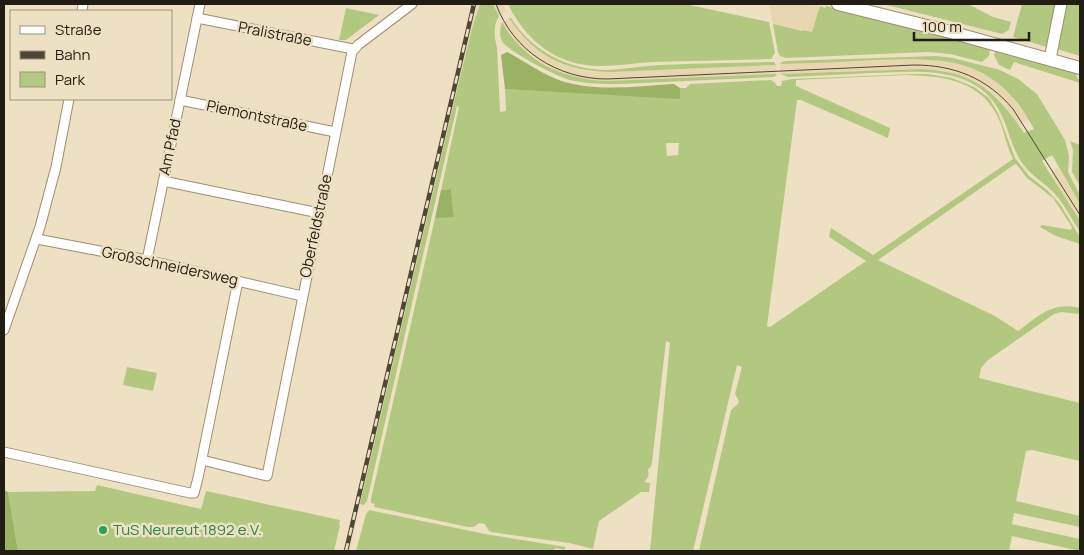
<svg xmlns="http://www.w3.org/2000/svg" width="1084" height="555" viewBox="0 0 1084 555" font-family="Manrope,sans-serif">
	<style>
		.built { fill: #e7d6b0 }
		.green { fill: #b2c880; fill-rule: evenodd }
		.forest { fill: #9ab263 }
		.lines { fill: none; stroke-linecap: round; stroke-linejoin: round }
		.minor-casing { stroke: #9b8e72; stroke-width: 11 }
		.tertiary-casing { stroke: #9b8e72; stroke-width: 13 }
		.secondary-casing { stroke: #9b8e72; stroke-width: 14 }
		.minor { stroke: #fff; stroke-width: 9 }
		.tertiary { stroke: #fff; stroke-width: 11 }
		.secondary { stroke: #fff; stroke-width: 12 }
		.tram { stroke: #4e4738; stroke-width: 1 }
		.rail-casing { stroke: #4e4738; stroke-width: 4.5 }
		.rail { stroke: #eee0c2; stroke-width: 2.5; stroke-dasharray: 8; stroke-linecap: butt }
		.leisure-dot { fill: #2e9e5b; stroke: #eee0c2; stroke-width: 2 }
		.labels { text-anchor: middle; stroke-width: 5; stroke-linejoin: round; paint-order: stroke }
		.street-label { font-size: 15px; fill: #221d12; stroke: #eee0c2 }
		.leisure-label { font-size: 15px; fill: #27864d; stroke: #eee0c2; text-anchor: start }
	</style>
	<rect width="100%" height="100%" fill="#eee0c2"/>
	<g class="built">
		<polygon points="471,4 480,4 472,29 454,102 360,504 355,502"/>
		<polygon points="493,4 503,4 506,11 499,16"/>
		<polygon points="769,4 810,4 820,6 812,32 773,24"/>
		<polygon points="509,18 520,34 539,52 561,64 585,71 611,72 776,65 776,74 608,81 585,80 560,73 531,57 516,43 506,29 502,22"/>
		<polygon points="923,58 964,65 991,77 1012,97 1029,119 1020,125 1005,105 990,91 968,78 944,71 921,69 781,74 780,64"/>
		<polygon points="1058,168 1080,204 1080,221 1050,173"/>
		<polygon points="354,508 358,509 350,551 343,551"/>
	</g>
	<g class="green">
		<path d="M480 4H493L499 16C493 25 494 37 497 47L500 112 506 111 505 89 680 98V88H686L690 84 771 80 775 83 777 86H781L782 81 792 79 913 74H928L952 78 974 87 989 98 998 113 1015 158 1029 176 1047 190 1060 204 1080 237V244L1056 236 1040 227 1042 225 1071 230 1072 227 1053 198 1027 178 1017 165 1015 164 878 260 995 316 1018 331C1039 316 1052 301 1080 308V314L1061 312 1054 314 988 360 981 368 979 378 1080 403V461L1032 450 1026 451 1016 501 1080 516V527L1014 513 1012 524 1080 539V551L1012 536 1009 551H699L731 410 738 404 739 401 735 394 742 367 737 365 693 551H650L670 343 666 341 652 462 651 467 648 469C649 475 649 478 644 482L650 483 649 492H641L599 521 593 549 569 543 491 532 488 530 485 524 479 523 474 527H468L374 507 375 504 371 503V499L435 218 454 216 451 189 441 190 459 107 457 106 367 501 364 505 360 504 454 102 472 29ZM906 75C945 76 984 81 1000 122 1005 135 1007 147 1013 159L873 255 831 228 829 237 866 261 770 327 767 326 797 100H801L888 138 890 128 796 86V80ZM666 143H679L678 155 667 156Z"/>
		<path d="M508 4H685L769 22 775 53 771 59C731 60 692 61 653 62 635 63 618 66 600 66 557 66 526 41 508 4Z"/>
		<polygon points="883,4 968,4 993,17 1011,22 1009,30 1002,34"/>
		<polygon points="1022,4 1057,4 1047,47 1013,37"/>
		<polygon points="1066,4 1080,4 1080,56 1057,49"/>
		<polygon points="820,6 825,8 826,6 990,48 989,56 982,62 950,54 928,52 786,58 780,56 778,52 773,24 803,31 803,30 812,32"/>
		<polygon points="346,8 379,15 346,40 339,40"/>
		<path d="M509 18H511C532 51 568 70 607 70 625 69 643 66 661 65 697 63 734 63 771 62H774L776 65 611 72C565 71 535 57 509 18Z"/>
		<path d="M502 22C524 62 564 80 608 81L776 74 777 75 774 77 620 84C603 84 586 84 570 80 558 77 507 51 502 41 499 36 500 28 502 22Z"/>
		<polygon points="996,49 1075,72 1078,79 1080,79 1080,83 1014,62 1010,70 999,65 994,55"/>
		<path d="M936 56 953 58 1000 70 1018 79 1037 94 1065 140 1069 156 1068 172 1080 195V204L1052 155 1042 161 1080 221V232C1072 220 1065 205 1055 194 1044 182 1032 177 1022 163 1009 144 1008 120 993 101 965 65 912 72 872 73 844 74 816 76 788 77L781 74 921 69C972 71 997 91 1024 133L1034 129C996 58 948 57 876 60 844 62 812 63 780 64L782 62 786 61Z"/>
		<polygon points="1070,141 1080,145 1080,175 1079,175 1080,186 1072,172 1073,150"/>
		<polygon points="127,367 157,373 153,391 123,385"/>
		<polygon points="97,485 201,509 206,491 340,520 339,525 340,525 334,551 18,551 8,492 95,491"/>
		<polygon points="369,510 485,534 566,547 564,550 556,548 552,551 356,551 366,514"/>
	</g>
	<g class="forest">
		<path d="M507 52C528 63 550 80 573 84 606 91 641 86 674 84L680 88V99L505 89 501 55Z"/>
		<polygon points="451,189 454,217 435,218 441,190"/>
		<polygon points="4,490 8,492 18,551 4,551"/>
	</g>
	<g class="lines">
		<defs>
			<g id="minor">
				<polyline points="82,11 83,4"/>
				<polyline points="197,18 353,49"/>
				<polyline points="180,100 335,132"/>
				<polyline points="163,181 319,213"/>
				<polyline points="37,239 147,260 302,296"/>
				<polyline points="147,260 200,4"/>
				<polyline points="4,330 40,227 56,167 69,99"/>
				<polyline points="4,452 190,493 194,493 198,478 238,281"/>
				<polyline points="202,460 267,476 352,52 358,45 412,4"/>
			</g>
			<polyline id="tertiary" points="1050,59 1061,4"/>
			<polyline id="secondary" points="838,4 943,30 1080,68"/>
		</defs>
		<use href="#minor" class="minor-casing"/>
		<use href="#tertiary" class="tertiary-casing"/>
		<use href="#secondary" class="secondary-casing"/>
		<use href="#minor" class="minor"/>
		<use href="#tertiary" class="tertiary"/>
		<use href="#secondary" class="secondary"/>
		<path class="tram" d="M496 4C513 51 558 79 607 79L914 65C954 65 987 78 1013 109L1080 215"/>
		<defs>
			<polyline id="rail" points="346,551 474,4"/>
		</defs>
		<use href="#rail" class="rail-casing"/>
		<use href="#rail" class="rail"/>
	</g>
	<circle class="leisure-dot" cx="103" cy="530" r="5"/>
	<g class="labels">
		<g class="street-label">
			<text transform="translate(275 34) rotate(11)" y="5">Pralistraße</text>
			<text transform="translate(257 116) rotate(12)" y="5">Piemontstraße</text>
			<text transform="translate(170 147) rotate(-78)" y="5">Am Pfad</text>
			<text transform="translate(316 226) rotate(-78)" y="5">Oberfeldstraße</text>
			<text transform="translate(170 266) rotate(12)" y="5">Großschneidersweg</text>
		</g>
		<g class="leisure-label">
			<text x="113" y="535">TuS Neureut 1892 e.V.</text>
		</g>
	</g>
	<rect width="1084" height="555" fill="none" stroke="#221d12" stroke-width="10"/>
	<rect x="10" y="10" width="162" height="90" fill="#eee0c2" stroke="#9c927c"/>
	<rect x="20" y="26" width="25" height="8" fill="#ffffff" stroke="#9c927c"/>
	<text x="55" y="35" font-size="15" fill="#221d12">Straße</text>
	<rect x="20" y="51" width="25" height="8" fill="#4e4738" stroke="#9c927c"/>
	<text x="55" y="60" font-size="15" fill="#221d12">Bahn</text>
	<rect x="20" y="72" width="25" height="15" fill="#b2c880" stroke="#9c927c"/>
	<text x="55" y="85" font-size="15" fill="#221d12">Park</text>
	<path d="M914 32v8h115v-8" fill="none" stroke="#221d12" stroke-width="2.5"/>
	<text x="922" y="32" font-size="15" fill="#221d12" stroke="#eee0c2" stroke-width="4" paint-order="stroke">100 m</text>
</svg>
